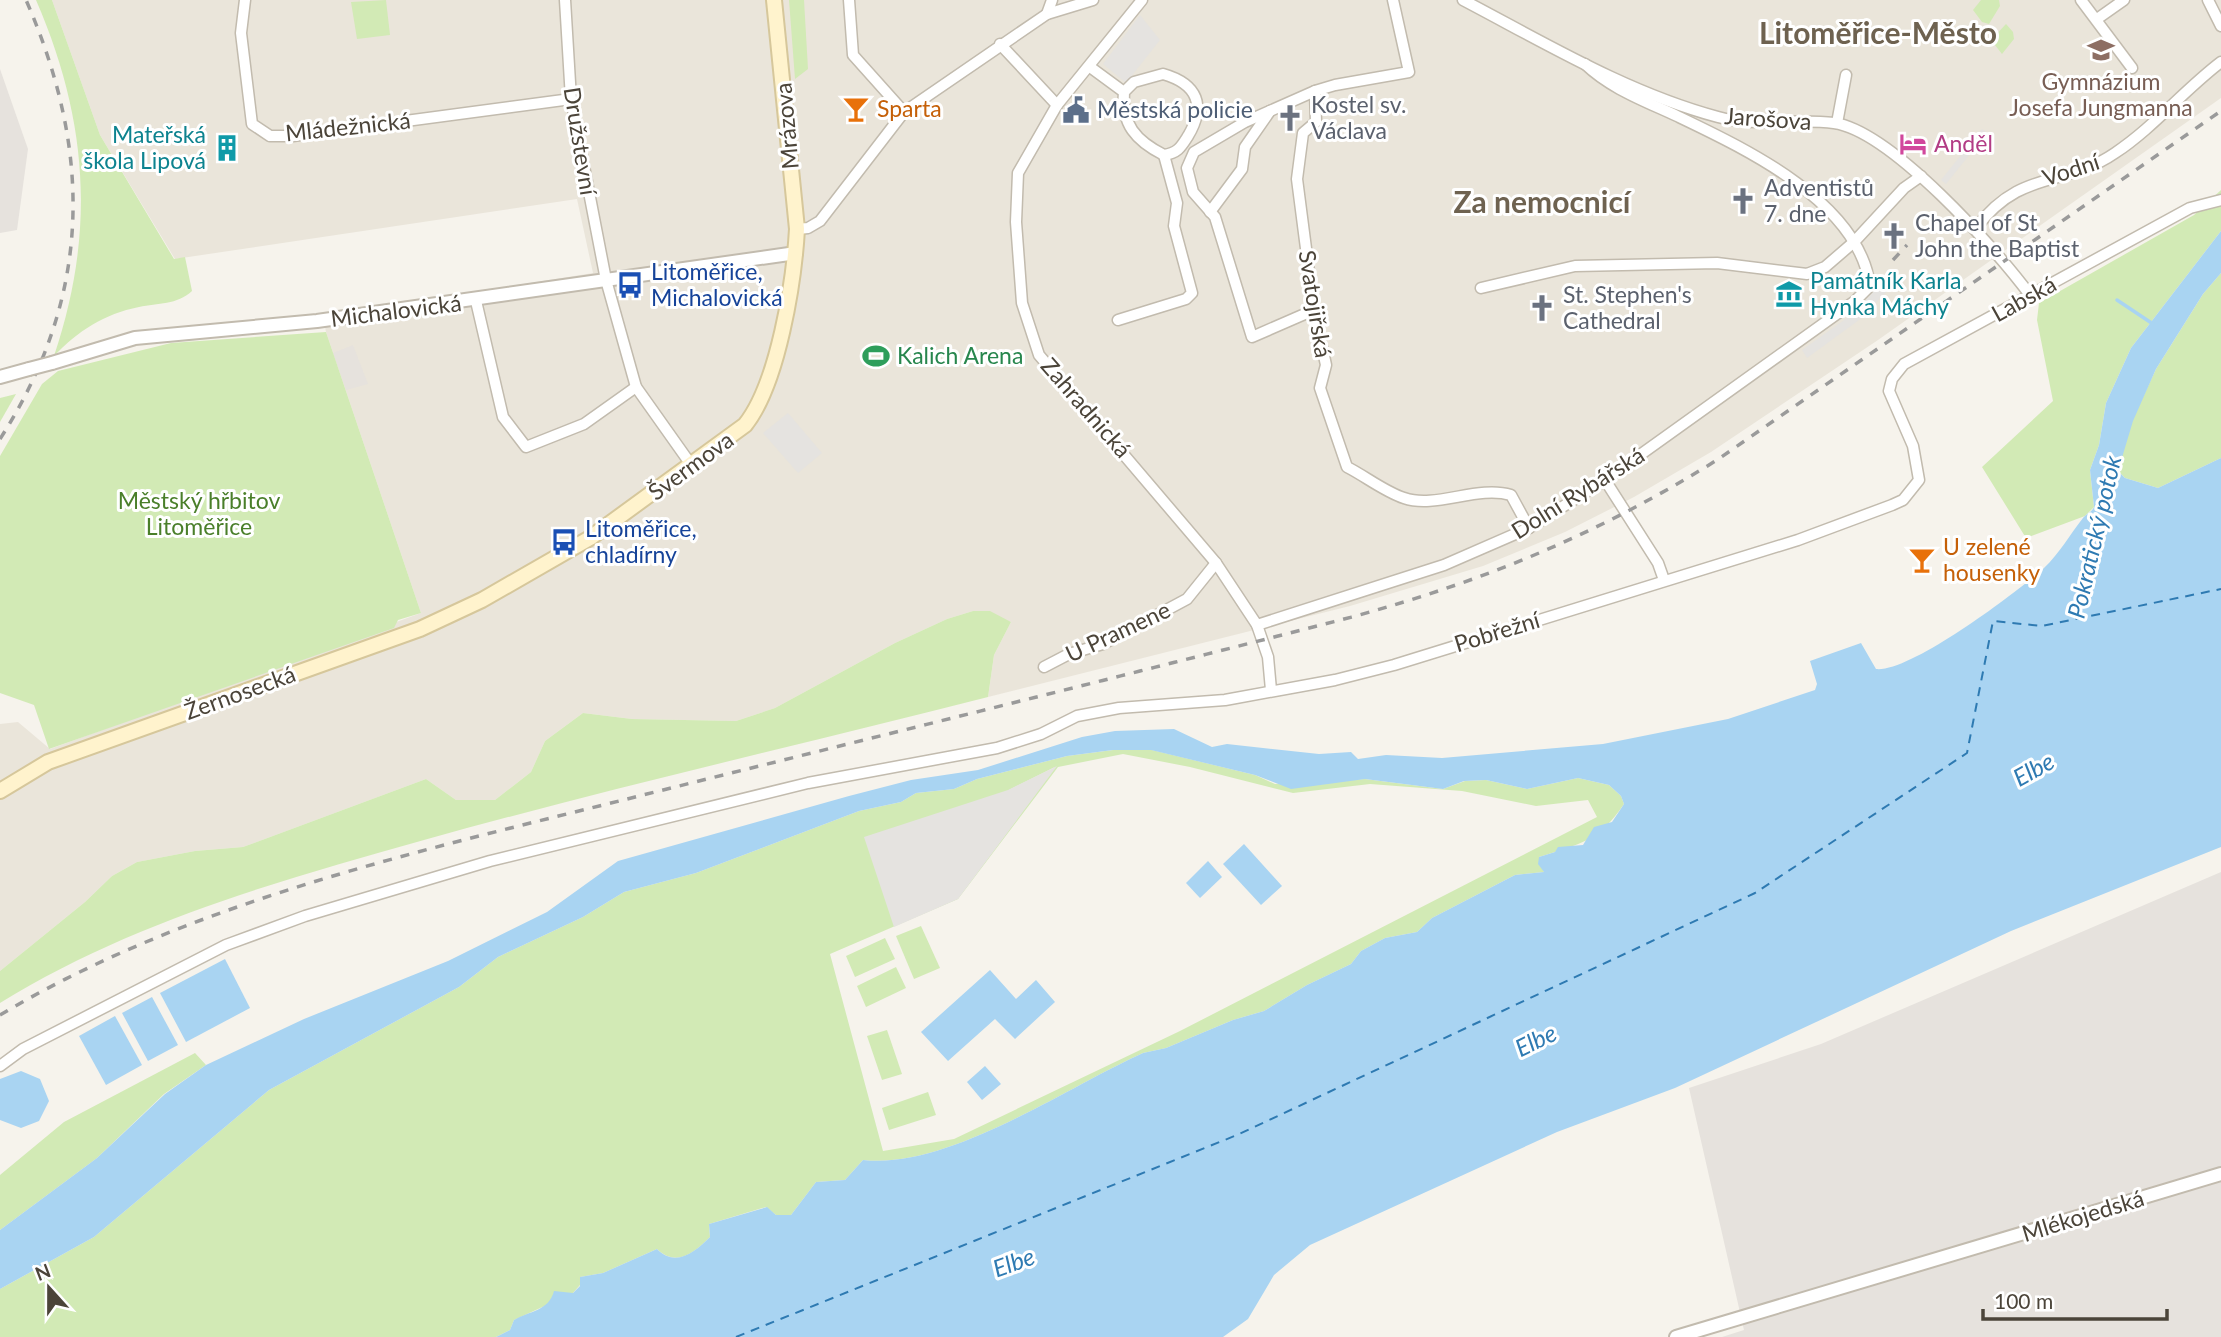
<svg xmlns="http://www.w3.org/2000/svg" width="2221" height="1337" viewBox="0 0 2221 1337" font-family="Lato,sans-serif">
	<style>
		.residential { fill: #eae5da }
		.industrial { fill: #e6e2dd }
		.green { fill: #d2eab5; fill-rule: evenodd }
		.parking { fill: #e5e3e0 }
		.water { fill: #a9d4f2 }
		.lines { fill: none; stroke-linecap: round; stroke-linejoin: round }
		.stream { stroke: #a9d4f2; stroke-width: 3.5 }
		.ferry { stroke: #2e7ab2; stroke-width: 2; stroke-dasharray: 9 7; stroke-linecap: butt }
		.minor-casing { stroke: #c2bbae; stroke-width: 13 }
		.tertiary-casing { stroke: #c2bbae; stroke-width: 16 }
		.secondary-casing { stroke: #d6c79b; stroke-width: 18 }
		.minor { stroke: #fff; stroke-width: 10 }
		.tertiary { stroke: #fff; stroke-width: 12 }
		.secondary { stroke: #fff3cd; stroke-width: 14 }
		.rail { stroke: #9a9a9a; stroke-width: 3.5; stroke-dasharray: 9 9; stroke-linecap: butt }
		.tertiary-bridge-casing { stroke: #c2bbae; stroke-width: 16; stroke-linecap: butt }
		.tertiary-bridge { stroke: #fff; stroke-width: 12 }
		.labels { text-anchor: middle; stroke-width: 6; stroke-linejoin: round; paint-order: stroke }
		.education-label { font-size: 23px; fill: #785e54; stroke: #fff }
		.worship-label { font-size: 23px; fill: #5b616d; stroke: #fff; text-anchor: start }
		.food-label { font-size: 23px; fill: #c56008; stroke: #fff; text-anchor: start }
		.service-label { font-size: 23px; fill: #4e5e75; stroke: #fff; text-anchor: start }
		.street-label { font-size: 23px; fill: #4b4439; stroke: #fff }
		.culture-label { font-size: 23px; fill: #0d838f; stroke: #fff; text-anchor: end }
		.hotel-label { font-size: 23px; fill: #b23c85; stroke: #fff; text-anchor: start }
		.transit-label { font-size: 23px; fill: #164399; stroke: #fff; text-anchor: start }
		.leisure-label { font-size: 23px; fill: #27864d; stroke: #fff; text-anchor: start }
		.park-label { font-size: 23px; fill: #4a7f2a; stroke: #fff }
		.water-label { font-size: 24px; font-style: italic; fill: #2e7ab2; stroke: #fff }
		.district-label { font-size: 30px; font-weight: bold; fill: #6e6250; stroke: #fff }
	</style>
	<rect width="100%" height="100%" fill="#f6f3ec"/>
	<polygon class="residential" points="52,0 2221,0 2221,98 1878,340 1711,452 1634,497 1565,532 1483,566 1350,606 988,697 994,655 1011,622 973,611 947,619 895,643 775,708 736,721 632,719 583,713 545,741 531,772 495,800 456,800 426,779 243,847 195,851 137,862 112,876 85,902 0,971 0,724 18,722 50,749 421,613 326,332 323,316 593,273 577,199 175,259 100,135"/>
	<g class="industrial">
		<polygon points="0,69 28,149 17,230 0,233"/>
		<polygon points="353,345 368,384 346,390 333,353"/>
		<polygon points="2221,872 2221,1337 1722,1337 1744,1330 1689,1088 1821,1044"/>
	</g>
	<g class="green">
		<path d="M36 0H52L100 135 174 259 185 257 192 291C177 305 158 303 139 307 104 314 78 331 54 356 96 231 88 120 36 0Z"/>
		<polygon points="386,0 390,35 357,39 351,2"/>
		<polygon points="789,0 804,0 808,69 795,79"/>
		<polygon points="1981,0 1999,0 2000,6 1989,24 1982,22 1973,10"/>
		<polygon points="2006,24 2013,32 2014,39 2002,54 1991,40"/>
		<polygon points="2221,190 2221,231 2131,348 2106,403 2099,445 2090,470 2094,507 2085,516 2026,538 1982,467 2053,401 2037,320 2039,303 2194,215"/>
		<polygon points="2221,273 2221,458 2158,488 2125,478 2118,471 2120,461 2132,421 2156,369 2203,294"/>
		<polygon points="326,332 421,613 398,620 394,628 49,749 34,705 0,693 0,456 42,384 58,371 171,343"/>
		<polygon points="16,394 0,422 0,398"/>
		<path d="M973 611H990L1011 622 994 655 988 697C800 745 610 788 424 840 278 881 129 923 0 1003V971L85 902 112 876 137 862 195 851 243 847 426 779 456 800H495L531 772 545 741 583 713 632 719 736 721 775 708 895 643 947 619Z"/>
		<path d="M1113 750H1152L1255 775 1275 784 1365 779 1443 789 1465 781 1486 780 1527 789 1578 778 1609 785 1621 796 1624 804C1598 842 1580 844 1539 857L1544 872 1515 875 1432 918 1417 932 1385 938 1361 951 1351 964 1307 985 1264 1011 1233 1020 1166 1048 1143 1053C1065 1088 948 1170 863 1160L845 1180 816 1182 791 1215H776L766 1207 709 1224 710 1237C695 1252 677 1268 657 1249L603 1273 580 1277V1285L573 1293 514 1320 510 1330 496 1337H0V1289L94 1237 269 1090 459 987 498 957 583 917 624 892 696 873 859 811 901 802 916 793 954 789 977 779 1067 756ZM1123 754 1190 767 1293 793 1370 784 1462 791 1536 806 1588 800 1597 817 1180 1031 954 1139 883 1151 830 954 958 899 1058 767ZM1055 767 894 926 1009 790Z"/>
		<polygon points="921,926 940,968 914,979 896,936"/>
		<polygon points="885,938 895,959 855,977 846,956"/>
		<polygon points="896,967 906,988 866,1007 857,986"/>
		<polygon points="887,1030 902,1074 882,1080 867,1036"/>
		<polygon points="195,1053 206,1065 164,1094 97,1158 0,1230 0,1175 64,1122"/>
		<polygon points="928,1092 936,1115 889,1130 882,1108"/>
	</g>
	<g class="parking">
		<polygon points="1140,15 1160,40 1126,83 1103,64"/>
		<polygon points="1982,129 1987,133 1946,184 1941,180"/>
		<polygon points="1881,284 1887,291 1859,320 1807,358 1802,350 1854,313"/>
		<polygon points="788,413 822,453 798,473 763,433"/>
		<polygon points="1057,766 958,899 894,927 864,837 1008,790"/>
	</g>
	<g class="water">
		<path d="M2221 231V273L2203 294 2156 369 2133 421 2118 471 2125 478 2158 488 2221 458V847L2011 931 1675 1088 1557 1132 1310 1245 1274 1275 1248 1319 1223 1337H496L510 1330 514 1320C529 1311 549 1311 554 1291L573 1293 580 1286V1277L603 1273 657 1249C676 1268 695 1252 710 1237L709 1224 767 1207 776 1215H791L816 1182 845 1180 863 1160C948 1170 1065 1088 1143 1053L1166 1048 1233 1020 1264 1011 1307 985 1351 964 1361 951 1385 938 1417 932 1432 918 1515 875 1544 872 1538 864 1539 857 1555 852 1558 847 1583 845 1594 827 1612 822 1624 804 1621 796 1609 785 1578 778 1527 789 1486 780 1464 781 1443 789 1365 779 1291 789 1255 775 1151 750H1113L1067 756 977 779 954 789 916 793 901 802 859 811 696 873 624 892 583 917 498 957 459 987 269 1090 94 1237 0 1289V1230L97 1158 165 1094 206 1065 304 1019 448 961 547 912 618 861 849 796 911 780 978 770 1082 737 1115 731 1174 729 1212 747 1227 744 1319 754 1351 752 1358 759 1386 755 1442 758 1603 744 1728 719 1815 690 1817 684 1810 661 1861 643 1876 669C1910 673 2017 592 2044 568 2060 553 2070 534 2083 518 2087 513 2091 513 2094 507L2090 470 2099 445 2106 403 2131 348Z"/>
		<polygon points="1244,844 1282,886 1261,905 1223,864"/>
		<polygon points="1208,861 1222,877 1200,898 1186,883"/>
		<polygon points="225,959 250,1008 186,1042 160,993"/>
		<polygon points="990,970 1016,999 1036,980 1055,1002 1015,1039 995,1019 948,1061 921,1032"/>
		<polygon points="152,997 178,1045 148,1061 122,1013"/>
		<polygon points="115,1016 142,1065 106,1085 79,1036"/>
		<polygon points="985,1066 1001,1084 982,1100 967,1082"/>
		<polygon points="21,1071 40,1079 49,1101 39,1121 21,1128 0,1120 0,1079"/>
	</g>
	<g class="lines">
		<polyline class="stream" points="2117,300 2153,324"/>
		<polyline class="ferry" points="736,1337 1237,1135 1755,893 1967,753 1993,621 2042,626 2221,589"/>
		<defs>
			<g id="minor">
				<polyline points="245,0 241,33 252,124 270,136 293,136 571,99"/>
				<polyline points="565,0 571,99 606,280 636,387 692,466"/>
				<polyline points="849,0 853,55 904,112"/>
				<polyline points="1142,0 1057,105 1018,173 1016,222 1022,303 1039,355 1216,563 1257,625 1268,657 1271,690"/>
				<path d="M1463 0C1545 43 1628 93 1718 117 1754 127 1797 118 1834 123 1891 131 1996 249 2030 295"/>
				<polyline points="2081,0 2132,68"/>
				<polyline points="2208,0 2221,26"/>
				<polyline points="1047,14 1052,0"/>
				<polyline points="2097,19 2124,0"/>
				<polyline points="1000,44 1057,105"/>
				<path d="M1090 67 1124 92C1121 124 1136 141 1164 155 1178 153 1181 147 1188 136 1206 106 1198 84 1163 74L1134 82 1124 92"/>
				<path d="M1315 91 1316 122 1303 133 1297 179 1314 310 1326 365 1320 388 1347 467C1365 476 1385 492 1404 498 1436 509 1477 485 1511 495L1529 528"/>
				<polyline points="1837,123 1846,75"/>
				<polyline points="1210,212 1242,169 1245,147 1270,111"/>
				<path d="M1976 228C2021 168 2064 188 2115 153 2153 128 2184 90 2221 62"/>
				<polyline points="797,229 808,228 820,221 904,112 1047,14 1093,0"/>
				<polyline points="1481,288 1575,266 1717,263 1807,274 1825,267 1854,242 1904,188 1921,176"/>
				<polyline points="476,301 503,417 526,447 584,424 636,387"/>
				<polyline points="1314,310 1252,337 1215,217 1193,192 1187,168 1194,152 1245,122 1315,91 1335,85 1409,72 1393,0"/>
				<polyline points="1118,320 1186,299 1192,293 1174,226 1177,203 1164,155"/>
				<polyline points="1605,480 1658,563 1664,580"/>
				<path d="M1257 625 1444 565 1529 528 1605 480 1855 301 1870 286C1859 202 1746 149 1677 116 1645 101 1611 89 1585 64"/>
				<polyline points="1044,667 1069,654 1103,644 1187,599 1216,563"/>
				<polyline points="0,1066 23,1049 226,945 305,916 490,861 808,783 997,748 1041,734 1077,716 1119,708 1225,700 1335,680 1394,665 1798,540 1892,505 1903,500 1919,480 1913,446 1889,391 1892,379 1904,364 2190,208 2221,200"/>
			</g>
			<g id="tertiary">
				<polyline points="52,363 135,338 317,321 796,253"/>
				<polyline points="0,377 29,369"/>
				<polyline points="1676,1337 2221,1174"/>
			</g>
			<path id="secondary" d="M0 791 48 762 420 629 482 600 590 538 745 425C778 384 794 282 797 229L774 0"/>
		</defs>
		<use href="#minor" class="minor-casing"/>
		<use href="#tertiary" class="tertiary-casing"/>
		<use href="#secondary" class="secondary-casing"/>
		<use href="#minor" class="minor"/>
		<use href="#tertiary" class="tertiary"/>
		<use href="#secondary" class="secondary"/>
		<g class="rail">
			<polyline points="1893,260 1907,245"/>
			<path d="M0 439C92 296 93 153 26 0"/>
			<path d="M0 1015C195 899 425 850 643 795 879 736 1116 678 1352 617 1487 580 1598 534 1717 460L2221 111"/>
		</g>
		<defs>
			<polyline id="tertiary-bridge" points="29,369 52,363"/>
		</defs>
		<use href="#tertiary-bridge" class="tertiary-bridge-casing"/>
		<use href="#tertiary-bridge" class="tertiary-bridge"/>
	</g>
	<defs>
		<symbol id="school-bare" viewBox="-9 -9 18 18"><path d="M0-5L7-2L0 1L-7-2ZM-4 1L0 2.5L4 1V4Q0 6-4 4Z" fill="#8d6e63" stroke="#fff" stroke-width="2.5" paint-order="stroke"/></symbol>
		<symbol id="bar-bare" viewBox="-9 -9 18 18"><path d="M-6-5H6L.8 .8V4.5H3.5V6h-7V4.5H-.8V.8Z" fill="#e8710a" stroke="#fff" stroke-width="2.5" paint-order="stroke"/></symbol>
		<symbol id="civic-bare" viewBox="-9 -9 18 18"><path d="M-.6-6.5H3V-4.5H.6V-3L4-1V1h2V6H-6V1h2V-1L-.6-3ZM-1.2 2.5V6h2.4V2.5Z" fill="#5c6f8a" stroke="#fff" stroke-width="2.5" paint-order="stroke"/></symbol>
		<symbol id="church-bare" viewBox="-9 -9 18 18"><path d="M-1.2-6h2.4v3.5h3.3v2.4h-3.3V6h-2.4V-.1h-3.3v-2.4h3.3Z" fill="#6b7280" stroke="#fff" stroke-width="2.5" paint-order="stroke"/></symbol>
		<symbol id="hotel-bare" viewBox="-9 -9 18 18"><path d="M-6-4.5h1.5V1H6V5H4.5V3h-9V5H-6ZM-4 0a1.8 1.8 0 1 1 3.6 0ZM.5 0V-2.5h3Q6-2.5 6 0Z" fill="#d1479c" stroke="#fff" stroke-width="2.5" paint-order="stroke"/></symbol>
		<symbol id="building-bare" viewBox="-9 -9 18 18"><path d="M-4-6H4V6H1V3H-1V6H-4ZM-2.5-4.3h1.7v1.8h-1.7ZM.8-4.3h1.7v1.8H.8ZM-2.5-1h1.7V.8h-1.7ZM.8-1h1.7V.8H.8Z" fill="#0f9aa8" stroke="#fff" stroke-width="2.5" paint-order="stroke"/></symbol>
		<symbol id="bus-bare" viewBox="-9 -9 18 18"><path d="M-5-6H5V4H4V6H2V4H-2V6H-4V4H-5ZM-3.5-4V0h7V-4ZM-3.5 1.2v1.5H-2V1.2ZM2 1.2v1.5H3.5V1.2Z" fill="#1a4fb4" stroke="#fff" stroke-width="2.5" paint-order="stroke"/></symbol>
		<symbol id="museum-bare" viewBox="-9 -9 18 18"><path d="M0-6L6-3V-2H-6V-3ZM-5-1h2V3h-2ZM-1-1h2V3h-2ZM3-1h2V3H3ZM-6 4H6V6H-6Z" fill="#0f9aa8" stroke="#fff" stroke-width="2.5" paint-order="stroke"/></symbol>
		<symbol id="stadium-bare" viewBox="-9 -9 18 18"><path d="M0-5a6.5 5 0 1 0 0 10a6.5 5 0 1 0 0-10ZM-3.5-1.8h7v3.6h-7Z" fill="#2e9e5b" stroke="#fff" stroke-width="2.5" paint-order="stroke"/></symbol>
	</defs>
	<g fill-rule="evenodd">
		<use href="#school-bare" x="2082" y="31" width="38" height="38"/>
		<use href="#bar-bare" x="837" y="90" width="38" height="38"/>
		<use href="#civic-bare" x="1057" y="91" width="38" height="38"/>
		<use href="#church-bare" x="1271" y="99" width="38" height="38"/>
		<use href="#hotel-bare" x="1894" y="125" width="38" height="38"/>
		<use href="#building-bare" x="208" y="129" width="38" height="38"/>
		<use href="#church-bare" x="1724" y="182" width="38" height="38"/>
		<use href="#church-bare" x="1875" y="217" width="38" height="38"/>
		<use href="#bus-bare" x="611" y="266" width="38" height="38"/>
		<use href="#museum-bare" x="1770" y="275" width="38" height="38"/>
		<use href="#church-bare" x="1523" y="289" width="38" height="38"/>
		<use href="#stadium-bare" x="857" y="337" width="38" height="38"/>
		<use href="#bus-bare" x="545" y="523" width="38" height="38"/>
		<use href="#bar-bare" x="1903" y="541" width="38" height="38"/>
	</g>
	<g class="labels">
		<g class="education-label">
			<text x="2101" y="90">Gymnázium<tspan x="2101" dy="26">Josefa Jungmanna</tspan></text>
		</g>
		<g class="worship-label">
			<text x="1311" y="113">Kostel sv.<tspan x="1311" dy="26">Václava</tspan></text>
			<text x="1764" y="196">Adventistů<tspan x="1764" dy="26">7. dne</tspan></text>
			<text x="1915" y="231">Chapel of St<tspan x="1915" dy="26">John the Baptist</tspan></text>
			<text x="1563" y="303">St. Stephen's<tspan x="1563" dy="26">Cathedral</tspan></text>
		</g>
		<g class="food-label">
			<text x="877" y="117">Sparta</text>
			<text x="1943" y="555">U zelené<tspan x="1943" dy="26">housenky</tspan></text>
		</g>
		<g class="service-label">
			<text x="1097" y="118">Městská policie</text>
		</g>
		<g class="street-label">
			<text transform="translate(1768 119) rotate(4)" y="8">Jarošova</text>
			<text transform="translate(787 126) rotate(-95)" y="8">Mrázova</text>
			<text transform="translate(348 127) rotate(-6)" y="8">Mládežnická</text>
			<text transform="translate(580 141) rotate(81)" y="8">Družstevní</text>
			<text transform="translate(2071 170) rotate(-18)" y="8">Vodní</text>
			<text transform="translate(2024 299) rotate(-29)" y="8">Labská</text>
			<text transform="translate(1315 304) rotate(81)" y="8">Svatojiřská</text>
			<text transform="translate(396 311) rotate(-7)" y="8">Michalovická</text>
			<text transform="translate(1086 408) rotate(49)" y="8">Zahradnická</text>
			<text transform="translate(691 466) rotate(-36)" y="8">Švermova</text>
			<text transform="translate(1578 493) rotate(-32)" y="8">Dolní Rybářská</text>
			<text transform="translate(1118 632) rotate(-25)" y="8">U Pramene</text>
			<text transform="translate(1497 632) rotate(-17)" y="8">Pobřežní</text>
			<text transform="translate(240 693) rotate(-20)" y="8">Žernosecká</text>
			<text transform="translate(2083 1216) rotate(-17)" y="8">Mlékojedská</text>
		</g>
		<g class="culture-label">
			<text x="206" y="143">Mateřská<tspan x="206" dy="26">škola Lipová</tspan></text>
			<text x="1810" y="289" text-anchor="start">Památník Karla<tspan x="1810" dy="26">Hynka Máchy</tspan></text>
		</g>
		<g class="hotel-label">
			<text x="1934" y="152">Anděl</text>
		</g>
		<g class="transit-label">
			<text x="651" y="280">Litoměřice,<tspan x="651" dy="26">Michalovická</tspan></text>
			<text x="585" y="537">Litoměřice,<tspan x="585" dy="26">chladírny</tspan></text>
		</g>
		<g class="leisure-label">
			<text x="897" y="364">Kalich Arena</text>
		</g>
		<g class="park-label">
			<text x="199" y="509">Městský hřbitov<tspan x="199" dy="26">Litoměřice</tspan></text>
		</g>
		<g class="water-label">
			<text transform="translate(2095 537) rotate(-77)" y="8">Pokratický potok</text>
			<text transform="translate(2034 770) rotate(-29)" y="8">Elbe</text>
			<text transform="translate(1536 1041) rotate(-26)" y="8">Elbe</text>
			<text transform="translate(1014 1263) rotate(-20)" y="8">Elbe</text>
		</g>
		<g class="district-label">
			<text x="1878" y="44">Litoměřice-Město</text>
			<text x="1542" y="213">Za nemocnicí</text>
		</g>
	</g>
	<g transform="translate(49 1288) rotate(339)" stroke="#ffffff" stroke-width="5" paint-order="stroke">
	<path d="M0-5L12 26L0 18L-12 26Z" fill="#4b4439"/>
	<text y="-10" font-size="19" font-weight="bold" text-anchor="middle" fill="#4b4439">N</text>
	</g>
	<path d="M1983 1309v10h184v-10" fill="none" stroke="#4b4439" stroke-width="3.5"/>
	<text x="1994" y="1309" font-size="21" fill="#4b4439" stroke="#ffffff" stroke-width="5" paint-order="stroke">100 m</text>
</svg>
